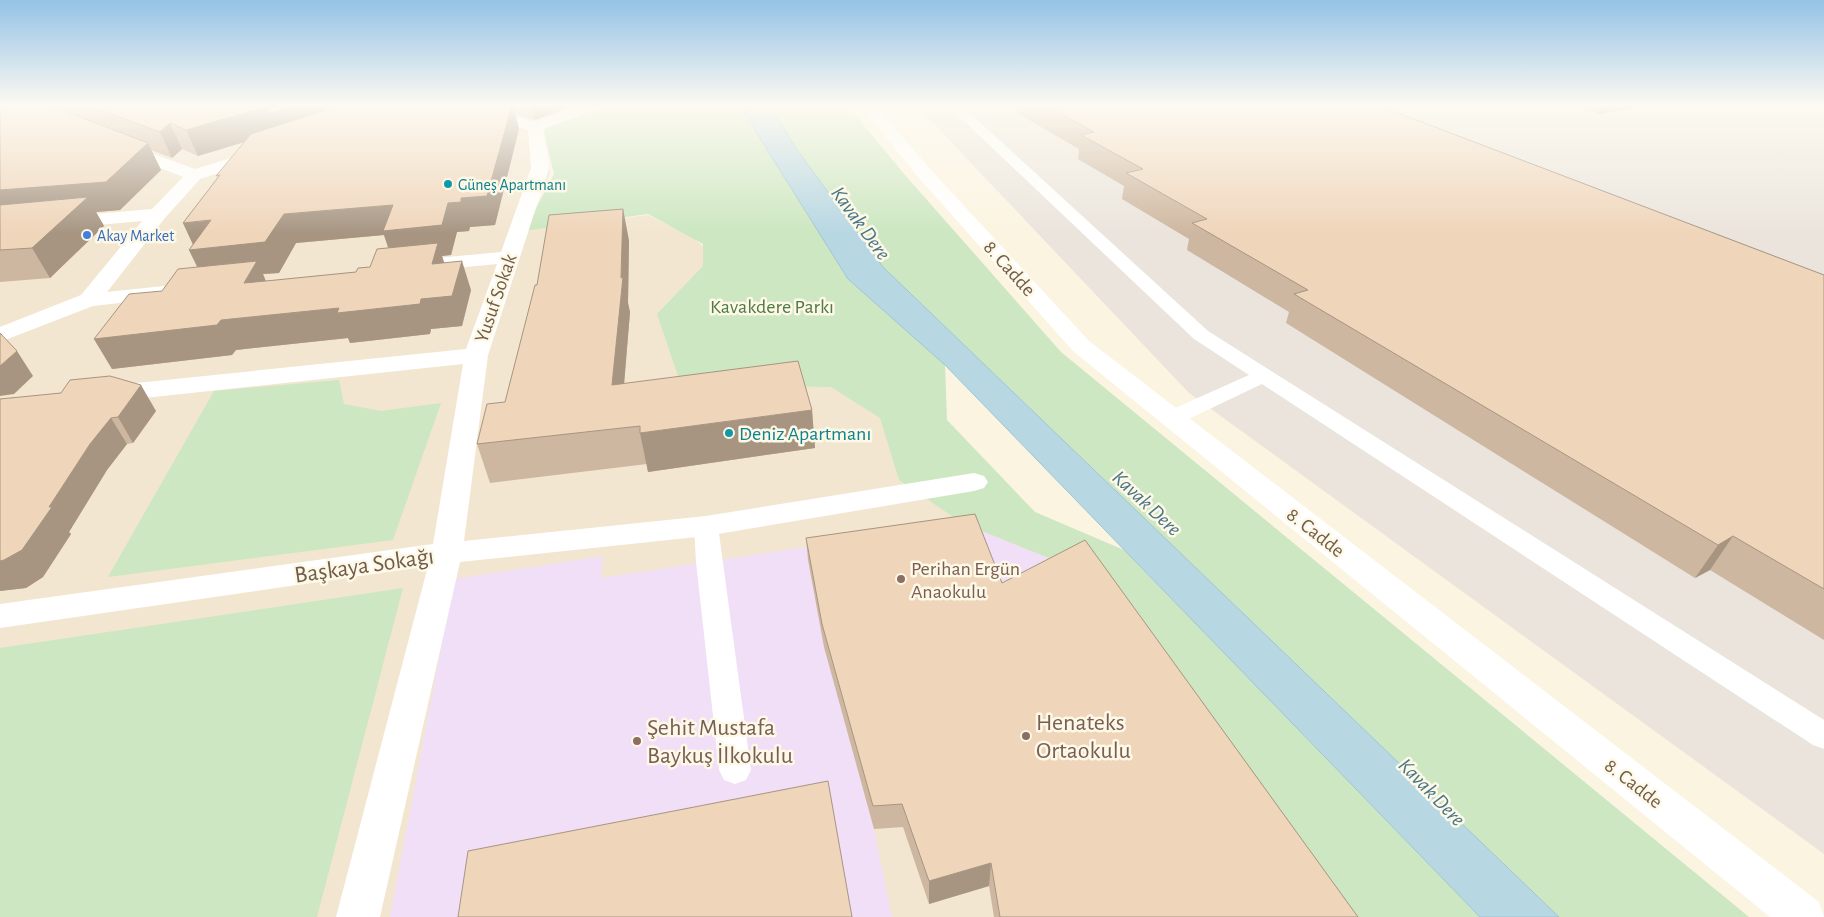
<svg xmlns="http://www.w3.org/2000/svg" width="1824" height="917" viewBox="0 0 1824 917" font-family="'Alegreya Sans',sans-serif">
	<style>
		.residential { fill: #f2e6d0 }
		.industrial { fill: #eae4dc }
		.education { fill: #f1def7 }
		.green { fill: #cce7c1 }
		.water { fill: #b7d7e3; stroke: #9ec5d4 }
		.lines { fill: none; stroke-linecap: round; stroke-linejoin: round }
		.lane { fill: #fff; fill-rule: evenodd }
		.street { fill: #fff; fill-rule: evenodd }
		.secondary { fill: #fff; fill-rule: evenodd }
		.wall { fill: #ceb7a0; fill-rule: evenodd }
		.shaded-wall { fill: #a79582 }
		.building { fill: #efd5ba; stroke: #a79582 }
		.culture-dot { fill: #0f9aa8; stroke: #fef8e7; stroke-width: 2 }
		.shop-dot { fill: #3f7fe0; stroke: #fef8e7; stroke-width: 2 }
		.education-dot { fill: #8d6e63; stroke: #fef8e7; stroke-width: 2 }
		.labels { text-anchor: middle; stroke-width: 5; stroke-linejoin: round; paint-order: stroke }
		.far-culture-label { font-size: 16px; fill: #0d838f; stroke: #fef8e7; text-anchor: start }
		.far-shop-label { font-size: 16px; fill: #366cbe; stroke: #fef8e7; text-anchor: start }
		.street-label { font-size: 20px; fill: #705c4a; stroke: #fef8e7 }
		.park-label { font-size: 20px; fill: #4f7b45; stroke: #fef8e7 }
		.culture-label { font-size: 20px; fill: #0d838f; stroke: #fef8e7; text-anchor: start }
		.education-label { font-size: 20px; fill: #785e54; stroke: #fef8e7; text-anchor: start }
		.water-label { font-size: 21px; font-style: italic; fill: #48778a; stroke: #fef8e7 }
		.near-street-label { font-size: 24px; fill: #705c4a; stroke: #fef8e7 }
		.near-education-label { font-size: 24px; fill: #785e54; stroke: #fef8e7; text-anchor: start }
	</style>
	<rect width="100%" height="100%" fill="#fbf4e1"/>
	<polygon class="residential" points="0,105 603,105 541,128 550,174 522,231 648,215 692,237 1086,573 1330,917 0,917"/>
	<polygon class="industrial" points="916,105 1824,105 1824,854 1189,393"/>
	<polygon class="education" points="962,523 1086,573 826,653 874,829 892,917 390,917 454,579 603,556 601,578"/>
	<g class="green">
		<polygon points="606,105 744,105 848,279 945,365 947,420 1035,512 1124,550 1480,917 1330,917 1086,573 962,523 899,480 880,418 831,387 681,385 657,314 703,266 703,244 648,214 524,231 554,174 543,129"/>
		<polygon points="773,105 847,105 905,175 1061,352 1749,917 1559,917 883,267 795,147 773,112"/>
		<polygon points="339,380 344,404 381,411 441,403 393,540 108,577 214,391"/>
		<polygon points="403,588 317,917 0,917 0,648"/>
	</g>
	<polygon class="water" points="744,105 773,105 774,112 795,147 883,267 1559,917 1480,917 945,365 848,279 746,116"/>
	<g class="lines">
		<g class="lane">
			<polygon points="947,105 961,105 1208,331 1824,720 1824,749 1813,745 1262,384 1180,423 1172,424 1164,423 1161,418 1164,413 1249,375 1194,339"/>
			<polygon points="706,518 715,520 718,526 751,770 746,780 735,784 724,780 719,770 696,562 694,526 697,520"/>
		</g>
		<g class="street">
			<polygon points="450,105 475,105 535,122 580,105 602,105 600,108 544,129 549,168 488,355 464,541 706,516 974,473 984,476 988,482 984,488 974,491 706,536 460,562 380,917 336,917 428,566 0,628 0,604 433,544 463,364 107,402 98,399 94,394 98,389 107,386 466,349 497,264 426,271 419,269 416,265 419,261 426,259 501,252 531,168 528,130 452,108"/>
			<polygon points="121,142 195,169 260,149 266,150 268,154 266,158 200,179 165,218 107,292 164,286 172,287 175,292 172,297 93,306 0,342 0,327 81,295 142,221 0,234 0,222 152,209 183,177 115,150 113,147 115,144"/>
		</g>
		<polygon class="secondary" points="860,105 875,105 931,170 1089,341 1819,902 1824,917 1770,917 1073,351 919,178"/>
	</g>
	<g class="wall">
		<path d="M0 105H574L535 120 515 114 519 129 495 225 470 227 469 231 457 232 451 255 442 256 444 263 471 290 462 326 431 329 430 334 350 343 348 338 236 350 232 355 112 369 94 339 197 267 189 250 193 244 183 223 217 178 244 142 198 156 182 149 172 158 151 150 161 170 120 210 96 212 104 226 50 278 0 282ZM384 235 388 248 370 267 356 272 266 281 263 274 279 273 296 243Z"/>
		<polygon points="1017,105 1377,105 1824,275 1824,640 1710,570 1695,578 1286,323 1289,312 1187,250 1189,239 1122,199 1124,186 1078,159 1079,149 1017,113"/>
		<polygon points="1574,105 1649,105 1598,114"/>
		<polygon points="623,209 629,241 628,303 630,312 624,383 812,410 815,448 648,472 647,464 490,483 477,444 505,402"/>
		<polygon points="0,399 156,411 133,443 127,444 107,470 69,532 71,534 43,577 26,588 0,591"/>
		<polygon points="806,538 1002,583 1358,917 994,917 989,886 929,904 903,827 874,829 824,647 808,560"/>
	</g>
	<g class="shaded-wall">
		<polygon points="50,105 56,105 65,122"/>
		<polygon points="273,105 384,105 274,133 198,156 186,130"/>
		<polygon points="512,105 513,105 519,129 495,225 470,227 469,231 457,232 451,255 442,256 447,271 393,261 384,235 296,243 279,273 263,274 269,290 204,280 189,250 195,249 183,223 393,205 448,203 461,198"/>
		<polygon points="532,105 574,105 535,120"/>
		<polygon points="1602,105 1649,105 1598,114"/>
		<polygon points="170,123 182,149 172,158 160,132"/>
		<polygon points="148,143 161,170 120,210 96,212 104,226 50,278 32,248 0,221 0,190"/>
		<polygon points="623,209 629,241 628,303 630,312 621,422 612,385 621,278"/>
		<polygon points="462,261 471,290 462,326 431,329 430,334 350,343 348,338 236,350 232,355 112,369 94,339 221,320 421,299"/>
		<polygon points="17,351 33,376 14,394 0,396 0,366"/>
		<polygon points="141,385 156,411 133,443 118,417"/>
		<polygon points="812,410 815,448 648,472 640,433"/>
		<polygon points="111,418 127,444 107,470 69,532 71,534 43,577 26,588 0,591 0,561 49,507 90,444"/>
		<polygon points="1733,536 1710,570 1695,578 1718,545"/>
		<polygon points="991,863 989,886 929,904 929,881"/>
	</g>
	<g class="building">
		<polygon points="0,105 50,105 51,106 148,143 106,182 0,190"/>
		<polygon points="87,105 273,105 186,130 170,123 160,132"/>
		<polygon points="274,105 297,105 266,115"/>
		<polygon points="341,105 512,105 487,196 461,198 461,202 448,203 442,225 383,231 393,205 284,214 265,242 189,250 211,220 183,223 220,175 216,176 251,134"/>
		<polygon points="1045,105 1377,105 1824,275 1824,589 1733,536 1718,545 1294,294 1308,290 1192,223 1207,219 1126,173 1143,169 1081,135 1094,132"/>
		<polygon points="88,197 32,248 0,250 0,205"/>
		<polygon points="623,209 621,278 623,277 612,385 798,361 812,410 640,433 640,426 477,444 487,404 505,402 535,285 537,285 549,215"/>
		<polygon points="438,243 432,264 462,261 452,296 421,299 420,304 337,313 339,308 221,320 217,325 94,339 129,294 162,291 178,269 257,261 244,283 276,280 356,272 358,268 370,267 377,249"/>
		<polygon points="0,333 17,351 0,366"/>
		<polygon points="110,376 141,385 118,417 111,418 90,444 49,507 52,507 22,550 4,560 0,561 0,399 61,393 70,380"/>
		<polygon points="975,514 1002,583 1085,540 1358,917 1000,917 991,863 929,881 902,804 873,806 822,624 806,538"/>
		<polygon points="828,781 852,917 458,917 468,851"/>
	</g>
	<linearGradient id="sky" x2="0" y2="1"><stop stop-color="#94c2e6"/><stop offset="0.45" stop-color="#fdfaf2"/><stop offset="1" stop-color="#fdfaf2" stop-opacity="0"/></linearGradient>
	<rect width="1824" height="234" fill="url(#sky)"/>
	<g class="culture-dot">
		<circle cx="448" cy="184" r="5"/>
		<circle cx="729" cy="433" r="5"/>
	</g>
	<circle class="shop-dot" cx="87" cy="235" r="5"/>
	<g class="education-dot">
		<circle cx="901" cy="579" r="5"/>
		<circle cx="1026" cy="736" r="5"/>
		<circle cx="637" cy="741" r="5"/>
	</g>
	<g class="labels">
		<g class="far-culture-label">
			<text x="458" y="190">Güneş Apartmanı</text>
		</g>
		<g class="far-shop-label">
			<text x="97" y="241">Akay Market</text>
		</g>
		<g class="street-label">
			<text transform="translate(1010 268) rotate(48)" y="7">8. Cadde</text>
			<text transform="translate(495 298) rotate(-71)" y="7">Yusuf Sokak</text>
			<text transform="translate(1316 532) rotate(38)" y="7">8. Cadde</text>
			<text transform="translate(1634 783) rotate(38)" y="7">8. Cadde</text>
		</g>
		<g class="park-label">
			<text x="772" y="313">Kavakdere Parkı</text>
		</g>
		<g class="culture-label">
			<text x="739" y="440">Deniz Apartmanı</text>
		</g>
		<g class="education-label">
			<text x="911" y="575">Perihan Ergün<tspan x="911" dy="23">Anaokulu</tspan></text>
		</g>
		<g class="water-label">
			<text transform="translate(861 223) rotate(54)" y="7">Kavak Dere</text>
			<text transform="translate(1147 503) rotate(43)" y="7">Kavak Dere</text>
			<text transform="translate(1432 792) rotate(46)" y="7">Kavak Dere</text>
		</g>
		<g class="near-street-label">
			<text transform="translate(364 565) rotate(-8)" y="8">Başkaya Sokağı</text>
		</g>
		<g class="near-education-label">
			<text x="1036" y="730">Henateks<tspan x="1036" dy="28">Ortaokulu</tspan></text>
			<text x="647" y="735">Şehit Mustafa<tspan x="647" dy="28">Baykuş İlkokulu</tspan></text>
		</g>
	</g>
</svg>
